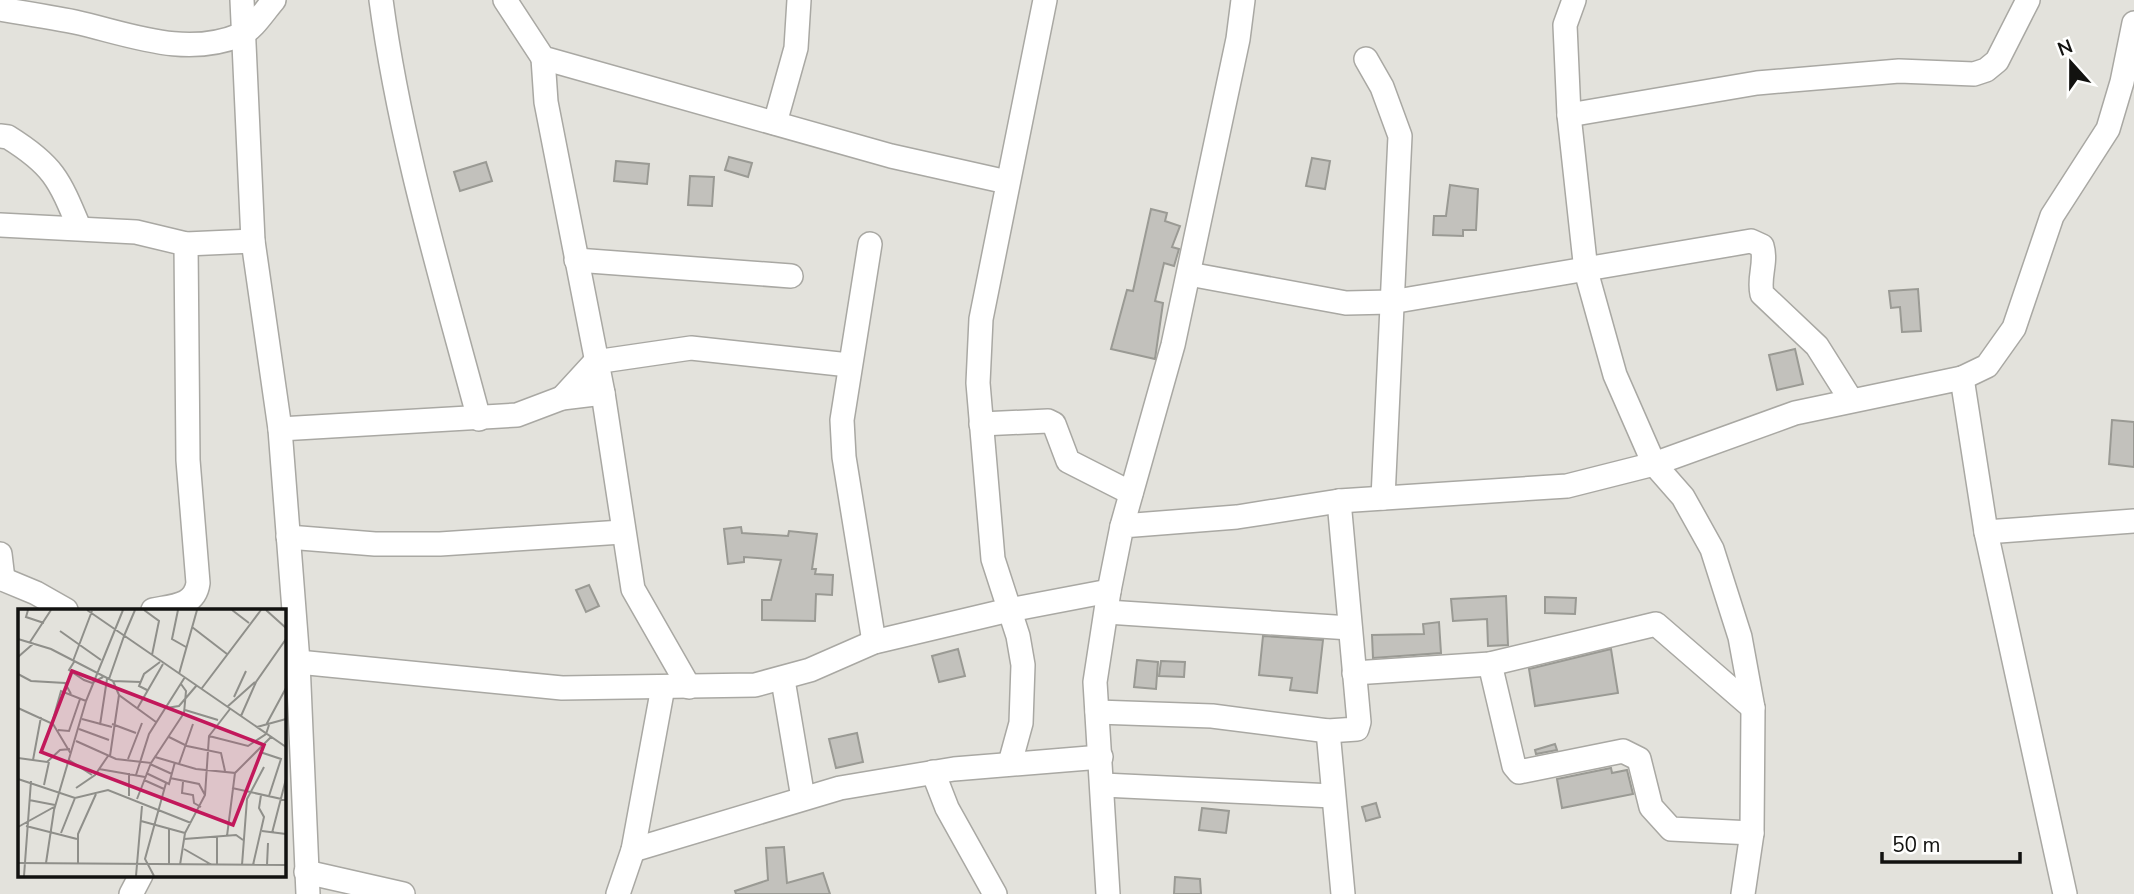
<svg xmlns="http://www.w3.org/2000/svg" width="2134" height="894" viewBox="0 0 2134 894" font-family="'Nunito Sans',sans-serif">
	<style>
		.building { fill: #c2c1bc; stroke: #9a9a94; stroke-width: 2 }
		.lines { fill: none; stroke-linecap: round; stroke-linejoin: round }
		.minor-casing { stroke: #a9a8a3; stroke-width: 26 }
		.minor { stroke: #fff; stroke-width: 23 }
		.inset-road { fill: none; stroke: #8f8f8a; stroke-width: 2 }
		.view { fill: #c2185b; fill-opacity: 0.15; stroke: #c2185b; stroke-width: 3.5 }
		.inset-edge { fill: none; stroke: #121210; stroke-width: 3.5 }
	</style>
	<rect width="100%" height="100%" fill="#e3e2dc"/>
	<g class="building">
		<polygon points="729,157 752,163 748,177 725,170"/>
		<polygon points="1312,158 1330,161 1325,189 1306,186"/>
		<polygon points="616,161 649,164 647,184 614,181"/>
		<polygon points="486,162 492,181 460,191 454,172"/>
		<polygon points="690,176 714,177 712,206 688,205"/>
		<polygon points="1450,185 1478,189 1476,230 1463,230 1463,236 1433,235 1434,216 1446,216"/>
		<polygon points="1151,209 1167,213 1165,221 1180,226 1172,247 1179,249 1174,266 1164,263 1155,301 1163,303 1155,359 1111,349 1127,290 1133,291"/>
		<polygon points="1918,289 1921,331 1902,332 1900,307 1891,308 1889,291"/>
		<polygon points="1795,349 1803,384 1777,390 1769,355"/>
		<polygon points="2112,420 2134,422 2134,467 2109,464"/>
		<polygon points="741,527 742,533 788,536 789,531 817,534 812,569 816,569 815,574 833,575 832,595 816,594 815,621 762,620 762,600 771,600 781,560 744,557 744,562 728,564 724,529"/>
		<polygon points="589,585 599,606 586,612 576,590"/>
		<polygon points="1506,596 1508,645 1488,646 1487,619 1453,621 1451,599"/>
		<polygon points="1545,597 1576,598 1575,614 1545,613"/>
		<polygon points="1439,622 1441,653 1373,658 1372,635 1424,634 1423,624"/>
		<polygon points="1263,636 1323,640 1317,693 1290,690 1292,678 1259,675"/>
		<polygon points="958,649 965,676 939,682 932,656"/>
		<polygon points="1611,649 1618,693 1535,706 1529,669"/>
		<polygon points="1137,660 1158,662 1156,689 1134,687"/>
		<polygon points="1161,661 1185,662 1184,677 1159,676"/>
		<polygon points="857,733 863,762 836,768 829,739"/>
		<polygon points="1555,744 1557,750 1536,754 1535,750"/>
		<polygon points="1611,768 1612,773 1627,770 1633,794 1562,808 1557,779"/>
		<polygon points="1376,803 1380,817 1366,821 1362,807"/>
		<polygon points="1202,808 1229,811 1226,833 1199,830"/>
		<polygon points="784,847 787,883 823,873 830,894 736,894 735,891 768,880 766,848"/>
		<polygon points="1175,877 1200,879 1201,894 1174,894"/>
	</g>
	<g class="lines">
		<defs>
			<g id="minor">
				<polyline points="242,0 253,241 280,429 298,662 308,894"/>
				<path d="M381 0C400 143 442 280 479 419"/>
				<polyline points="505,0 543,58 891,156 1007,182"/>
				<polyline points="1574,0 1565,25 1569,115 1586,271 1615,375 1654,464 1683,497 1712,549 1740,637 1753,708 1752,833 1743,894"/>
				<path d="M0 9C25 13 50 17 75 22 129 34 185 58 240 35 253 30 265 10 274 0"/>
				<polyline points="543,58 546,102 603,393 633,589 689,687"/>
				<polyline points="1366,59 1382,87 1400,136 1383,498"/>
				<polyline points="1569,115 1757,83 1899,71 1974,74 1986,70 1997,61 2028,0"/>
				<polyline points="775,123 796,48 799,0"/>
				<path d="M0 136 8 137C53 165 59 179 79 227"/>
				<polyline points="0,225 136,232 186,244 253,241"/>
				<polyline points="870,244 842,420 844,457 874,642"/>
				<polyline points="576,260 791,276"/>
				<path d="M1189 274 1346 303 1391 302 1751 241 1762 246C1767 263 1758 277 1762 294L1817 346 1851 400"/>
				<polyline points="1962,378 1987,366 2014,328 2052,216 2108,129 2122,82 2134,23"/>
				<polyline points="562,398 595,362 691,348 849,365"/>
				<polyline points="981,424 1048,421 1054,424 1068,461 1131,493"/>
				<polyline points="280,429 517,415 562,398 603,393"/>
				<polyline points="1122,526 1173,345 1238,39 1243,0"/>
				<polyline points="1986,532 2134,521"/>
				<polyline points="288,537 375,544 440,544 622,532"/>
				<polyline points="0,554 3,579"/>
				<polyline points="0,578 36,593 66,610"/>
				<path d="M153 610C173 606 195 606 198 583L188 460 186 244"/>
				<polyline points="1107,612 1350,628"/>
				<polyline points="298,662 562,688 755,685 810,670 874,642 1009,610 1109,591 1122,526 1237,517 1339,501 1567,486 1654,464 1795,413 1962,378 1986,532 2065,894"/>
				<polyline points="1490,664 1514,766 1519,772 1623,751 1639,759 1651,807 1671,829 1752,833"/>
				<polyline points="1354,673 1490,664 1656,624 1753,708"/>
				<polyline points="783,680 803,798"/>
				<polyline points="1097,712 1212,716 1328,731 1357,729 1359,722 1339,501"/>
				<polyline points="1328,731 1343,894"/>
				<polyline points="1010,763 1021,723 1023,665 1018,636 993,559 978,383 981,319 1045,0"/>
				<polyline points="933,772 947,808 995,894"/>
				<polyline points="1103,785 1333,796"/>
				<polyline points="633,850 840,788 954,769 1101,757"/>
				<polyline points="306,872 403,894"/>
				<polyline points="131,894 141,875"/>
				<polyline points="618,894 633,850 663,687"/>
				<polyline points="1108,894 1095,682 1109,591"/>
			</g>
		</defs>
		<use href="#minor" class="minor-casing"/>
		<use href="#minor" class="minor"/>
	</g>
	<g transform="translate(18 609)">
		<rect width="268" height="268" fill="#e3e2dc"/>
		<path class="inset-road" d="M10 1 8 8 26 14M69 1 268 138M126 1 141 12 134 46M160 1 154 30 168 38M214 1 231 14M248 1 268 19M174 18 209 45M42 22 83 51M106 27 117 1M0 30 33 40 95 72 101 86 138 113M12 33 33 1M0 48 16 34M55 52 74 2M56 53 51 61 66 71 74 74 85 68M0 65 13 72 47 74 53 85M161 65 179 1M91 70 106 27M95 72 123 73M184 79 243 1M129 81 121 77 126 65 142 53M216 88 228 62M209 98 237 73M0 99 35 115 53 145M148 99 161 97 179 76M119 100 145 55M167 101 200 111M223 107 238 73 268 30M64 110 94 118M34 114 43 82 68 92M94 115 118 124M82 116 89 70M248 116 268 79M239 118 268 110M61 120 91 131M40 121 51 122 62 90M191 127 230 137 248 125 251 116M151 128 169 137 203 144 207 162M58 132 98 150 133 154 137 148 178 160 217 164 209 227M242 143 263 150 251 187M92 147 101 86M137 148 166 104 168 82 163 75M0 149 29 153 42 141 52 140M110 150 124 114M15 151 23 108M51 151 74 166M132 155 154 165M161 155 175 115M81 160 127 168M128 164 151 175 157 153M217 164 253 128M118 166 131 125 167 68M152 169 181 175 187 186M0 170 57 189 90 181 173 214M126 171 146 180M165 173 164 184 175 186 176 194 183 198M26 176 31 153M58 179 77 166 90 147M214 179 268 191M111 187V164M119 190 133 154M11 191 37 196M123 212 167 224M8 217 59 230M0 218 36 198M151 220V256M244 222 268 225M43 224 57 189M254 224 268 170M166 230 218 226 225 231M166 240 194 256M0 254 268 256M28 254 36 201 68 92 105 1M60 254V225L78 185M162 256 167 224 187 186 191 127 212 100M199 256V228M224 256 229 190 246 158M235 256 246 208 241 199 243 186M249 256 250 234M6 267 13 172M118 267 124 197M136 267 127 250 148 174"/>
		<path class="view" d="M54 62 246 136 215 216 23 143Z"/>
		<rect width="268" height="268" class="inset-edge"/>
	</g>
	<g transform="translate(2071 63) rotate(339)" stroke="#fffffe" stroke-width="5" paint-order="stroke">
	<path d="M0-5L12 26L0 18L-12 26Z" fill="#121210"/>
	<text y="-10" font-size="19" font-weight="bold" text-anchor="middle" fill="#121210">N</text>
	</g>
	<path d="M1882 852v10h138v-10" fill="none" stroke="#121210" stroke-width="3.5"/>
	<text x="1892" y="852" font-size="21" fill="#121210" stroke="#fffffe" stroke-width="5" paint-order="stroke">50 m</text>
</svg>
